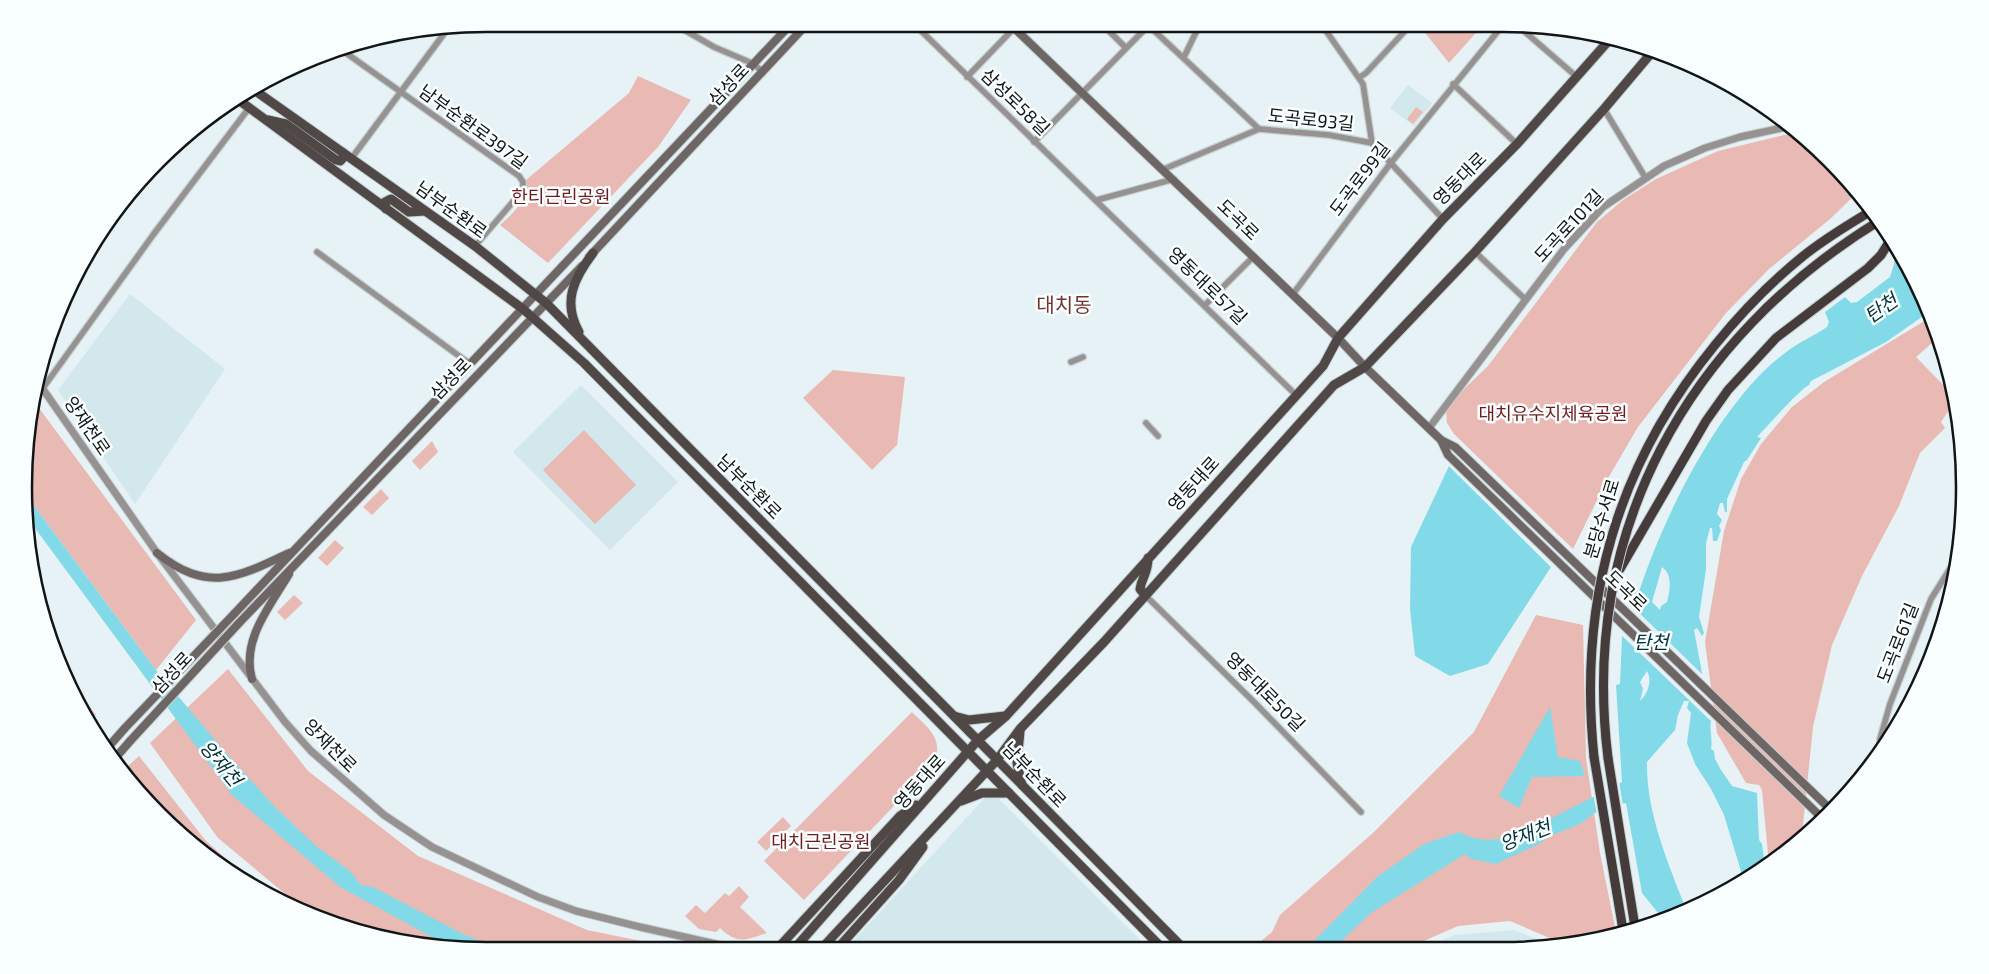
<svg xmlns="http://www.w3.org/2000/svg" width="1989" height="974" viewBox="0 0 1989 974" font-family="'Exo 2','Noto Sans KR',sans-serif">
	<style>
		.built { fill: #d2e8ec }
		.green { fill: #e9b9b4 }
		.water { fill: #82dae8; fill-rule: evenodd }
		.pier { fill: #e6f2f5 }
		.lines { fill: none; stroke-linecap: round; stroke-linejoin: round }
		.minor-casing { stroke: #c4cfd1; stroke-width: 8 }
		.tertiary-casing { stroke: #c4cfd1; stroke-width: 9 }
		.secondary-casing { stroke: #c4cfd1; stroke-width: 10 }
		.primary-casing { stroke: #c4cfd1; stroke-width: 11 }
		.trunk-casing { stroke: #c4cfd1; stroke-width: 11 }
		.minor { stroke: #979292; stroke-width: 5.5 }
		.tertiary { stroke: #979292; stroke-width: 7 }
		.secondary { stroke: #6e6665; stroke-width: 8 }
		.primary { stroke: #504847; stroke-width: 9 }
		.trunk { stroke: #443b3a; stroke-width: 9 }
		.secondary-bridge-casing { stroke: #c4cfd1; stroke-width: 10; stroke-linecap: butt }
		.trunk-bridge-casing { stroke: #c4cfd1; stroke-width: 11; stroke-linecap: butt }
		.secondary-bridge { stroke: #6e6665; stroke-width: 8 }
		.trunk-bridge { stroke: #443b3a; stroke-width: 9 }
		.labels { text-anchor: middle; stroke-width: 5; stroke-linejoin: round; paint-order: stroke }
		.street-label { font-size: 18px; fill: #111516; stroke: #f9feff }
		.park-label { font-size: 18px; fill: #701c1d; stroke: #f9feff }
		.water-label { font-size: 19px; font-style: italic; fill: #033036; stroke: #f9feff }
		.quarter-label { font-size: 20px; fill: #76302d; stroke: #f9feff }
		.rim { fill: none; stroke: #111516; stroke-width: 2.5 }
	</style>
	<rect width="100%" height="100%" fill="#e6f2f5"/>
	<g class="built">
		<polygon points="1408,85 1432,103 1414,126 1390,108"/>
		<polygon points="130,294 225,369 135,504 58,390"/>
		<polygon points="581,385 678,482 610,550 513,452"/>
		<polygon points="991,791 1147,947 847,948"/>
		<polygon points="1514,930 1554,946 1428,947 1454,935"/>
	</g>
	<g class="green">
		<polygon points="1419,25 1483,25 1449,63"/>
		<path d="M638 76 691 100 658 147 548 263 500 225C517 210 524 203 526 180L629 93Z"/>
		<polygon points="1416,107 1423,112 1413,124 1407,119"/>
		<polygon points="1797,132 1850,181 1858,192 1830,219 1769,269 1726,313 1638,427 1607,480 1573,549 1454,434 1447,423 1446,411 1463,390 1488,366 1597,222 1623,200 1656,179 1718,151"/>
		<polygon points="1931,317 1940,336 1916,357 1954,396 1955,401 1941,422 1945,428 1920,453 1899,506 1862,576 1832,645 1813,727 1802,835 1769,864 1762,790 1759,785 1746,783 1717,733 1705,642 1724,531 1741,479 1761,444 1792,407 1824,382"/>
		<polygon points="833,370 905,377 897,445 872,470 803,398"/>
		<polygon points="33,400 196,620 156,670 29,499"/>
		<polygon points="584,430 636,485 595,524 543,470"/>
		<polygon points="432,441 438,452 420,470 412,461"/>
		<polygon points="381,489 389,498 372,515 363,507"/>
		<polygon points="335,540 344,548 327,566 318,558"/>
		<polygon points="294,595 303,603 285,620 277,612"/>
		<polygon points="1536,615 1583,625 1586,758 1600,853 1616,932 1566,945 1510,921 1458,926 1410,947 1254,947 1272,932 1280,915 1374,832 1474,732"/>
		<polygon points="228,669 308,771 418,856 587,930 681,949 457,949 367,935 307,912 218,838 150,743"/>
		<polygon points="67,677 96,715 90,718 71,692"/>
		<path d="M912 712C929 729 944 738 934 764L804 900 764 861Z"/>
		<polygon points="139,756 206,841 249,879 160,815 126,768"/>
		<polygon points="783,817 791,826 766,851 757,842"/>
		<path d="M739 886 749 897 740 907 767 933C745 940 738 945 720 928L716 932 699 929 685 916 696 905 705 913 725 893 729 896Z"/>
	</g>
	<g class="water">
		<path d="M1896 245 1903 255 1929 312 1886 342 1811 381 1809 385C1800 389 1767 427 1757 437L1761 438 1747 460 1744 462 1727 499V512H1725L1723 503H1720L1717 514 1722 520 1719 526 1721 530 1717 541H1713L1712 528H1710L1706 543V569L1699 617 1704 633 1702 636 1697 628 1694 630 1711 721C1709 731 1713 738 1711 749L1714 751 1715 759 1721 770 1732 786 1757 793 1759 840 1762 844 1765 867 1740 883 1741 871 1724 815 1711 789 1695 764 1687 743 1691 713 1687 708 1689 701H1684L1678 715 1675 730 1647 762C1646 812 1668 863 1686 909L1689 910 1679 915 1657 921 1659 914 1642 893 1626 803 1599 810 1580 824 1552 835 1539 844 1496 864 1471 859 1465 854 1371 913 1335 947H1308L1377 877 1424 844 1459 832C1473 839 1487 842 1503 838 1512 835 1515 830 1525 832L1622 782 1616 685 1620 684 1622 638 1631 588 1639 592C1663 517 1721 400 1785 353 1797 343 1814 336 1827 327L1829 322 1825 312 1845 297 1851 303 1857 302 1890 277 1894 264ZM1662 567C1673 575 1670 590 1667 602L1661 606 1660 610 1652 602ZM1647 671C1653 681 1647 695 1640 701L1643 689 1640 682Z"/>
		<polygon points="1449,466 1551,567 1488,664 1450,676 1415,656 1410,609 1411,547"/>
		<polygon points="29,499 156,670 227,754 276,808 315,845 351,872 361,885 373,887 463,934 499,949 454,949 340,887 232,795 29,520"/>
		<polygon points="1550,707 1558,757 1580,761 1585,776 1532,777 1519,808 1499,796"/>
	</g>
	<g class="pier">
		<polygon points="1447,464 1450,464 1552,566 1553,569"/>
		<polygon points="1626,600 1706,678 1713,723 1620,634"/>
		<polygon points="1619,781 1623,806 1597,814 1593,794"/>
	</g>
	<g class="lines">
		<defs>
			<g id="minor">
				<polyline points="674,24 714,47 754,64 762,72"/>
				<polyline points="914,24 1296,395"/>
				<polyline points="1102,24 1126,48"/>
				<polyline points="1147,24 1259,129"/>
				<polyline points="1322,25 1363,84 1372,143 1443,219"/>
				<polyline points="1517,25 1577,77"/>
				<polyline points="339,48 519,176 523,182 523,190 475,246"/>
				<polyline points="1184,57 1200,24"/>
				<polyline points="967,77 1018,24"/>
				<polyline points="1360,77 1366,73 1404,32 1396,25"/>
				<polyline points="1453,84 1517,144"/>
				<polyline points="1604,109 1645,177"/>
				<polyline points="1034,142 1148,26"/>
				<polyline points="351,159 446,31"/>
				<polyline points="1164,169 1259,129 1329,135 1372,143"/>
				<polyline points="1851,194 1857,191"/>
				<polyline points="1097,200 1174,179"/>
				<polyline points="317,252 470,364"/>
				<polyline points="1475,252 1525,299"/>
				<polyline points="1293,294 1390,164 1503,25"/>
				<polyline points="1205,305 1254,256"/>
				<polyline points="1071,362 1083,357"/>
				<polyline points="43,388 153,235 249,108"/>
				<polyline points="1146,423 1158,436"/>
				<polyline points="1145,595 1255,703 1361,812"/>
				<polyline points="1880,747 1880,739 1890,704 1931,599 1958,556"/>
			</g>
			<g id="tertiary">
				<polyline points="38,382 157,553 285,722 311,751 384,815 432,847 538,897 576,911 640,927 738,949"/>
				<polyline points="1429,428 1564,249 1603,207 1664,166 1705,148 1740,137 1791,126"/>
			</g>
			<g id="secondary">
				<polyline points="1010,24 1338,338 1365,367 1441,440 1448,455 1822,818"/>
				<polyline points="589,257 807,24"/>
				<polyline points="1441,440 1455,447 1831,810"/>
				<path d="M157 553C207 593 237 578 289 553"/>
				<polyline points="234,614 791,24"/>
				<polyline points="239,623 582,266"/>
				<path d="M252 679C241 640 270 606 289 574"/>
				<polyline points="110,745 125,728"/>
				<polyline points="117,756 131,740"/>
			</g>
			<g id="primary">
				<polyline points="257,92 475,246 546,303 1182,947"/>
				<polyline points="240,101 523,309 584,363 1161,947"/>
				<polyline points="268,120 286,124 336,160 340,161 343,158 343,153"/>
				<polyline points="386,209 385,202 391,199 409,212 425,211"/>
				<path d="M579 332C562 302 574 278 593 253"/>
				<path d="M1145 595 1140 589C1142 576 1148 574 1148 558"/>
				<polyline points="954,716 969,720 1005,716"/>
				<polyline points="1020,731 1017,763 1022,785"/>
				<polyline points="961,801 982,793 1009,793"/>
				<polyline points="778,948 900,816 916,805"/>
				<polyline points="795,948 978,740 1006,716 1323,366 1338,338 1443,219 1517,144 1611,38"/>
				<polyline points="822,948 997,760 1020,729 1104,642 1334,385 1365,367 1475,252 1604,109 1653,51"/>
				<polyline points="838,948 899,880 923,847"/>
			</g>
			<g id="trunk">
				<polyline points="1620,569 1706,421 1728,390 1776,338 1868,268 1881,255 1891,239"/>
				<polyline points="1594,757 1623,930"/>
				<polyline points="1608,758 1635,927"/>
			</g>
		</defs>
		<use href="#minor" class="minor-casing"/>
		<use href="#tertiary" class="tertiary-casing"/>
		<use href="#secondary" class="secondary-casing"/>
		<use href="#primary" class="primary-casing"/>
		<use href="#trunk" class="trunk-casing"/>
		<use href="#minor" class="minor"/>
		<use href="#tertiary" class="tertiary"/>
		<use href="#secondary" class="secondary"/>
		<use href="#primary" class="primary"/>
		<use href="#trunk" class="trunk"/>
		<defs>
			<g id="secondary-bridge">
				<polyline points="125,728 234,614"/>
				<polyline points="131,740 239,623"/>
			</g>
			<g id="trunk-bridge">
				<path d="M1594 757C1578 601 1616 466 1715 345 1741 313 1770 283 1802 257 1824 239 1848 225 1871 211"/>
				<path d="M1608 758C1580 531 1687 339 1879 221"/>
			</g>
		</defs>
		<use href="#secondary-bridge" class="secondary-bridge-casing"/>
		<use href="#trunk-bridge" class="trunk-bridge-casing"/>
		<use href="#secondary-bridge" class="secondary-bridge"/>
		<use href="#trunk-bridge" class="trunk-bridge"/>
	</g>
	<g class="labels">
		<g class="street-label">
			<text transform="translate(729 85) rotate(-47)" y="6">삼성로</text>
			<text transform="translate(1015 102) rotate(44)" y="6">삼성로58길</text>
			<text transform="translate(1311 120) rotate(6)" y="6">도곡로93길</text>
			<text transform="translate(473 127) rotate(36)" y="6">남부순환로397길</text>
			<text transform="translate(1360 179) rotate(-53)" y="6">도곡로99길</text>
			<text transform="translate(1460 179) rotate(-45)" y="6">영동대로</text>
			<text transform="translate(451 210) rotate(36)" y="6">남부순환로</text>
			<text transform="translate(1238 220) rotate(44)" y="6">도곡로</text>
			<text transform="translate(1569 226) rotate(-47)" y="6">도곡로101길</text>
			<text transform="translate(1207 286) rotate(44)" y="6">영동대로57길</text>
			<text transform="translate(451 379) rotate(-46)" y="6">삼성로</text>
			<text transform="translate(87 426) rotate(56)" y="6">양재천로</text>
			<text transform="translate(1194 484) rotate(-48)" y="6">영동대로</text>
			<text transform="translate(749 487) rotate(45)" y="6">남부순환로</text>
			<text transform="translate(1602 519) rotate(-73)" y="6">분당수서로</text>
			<text transform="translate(1626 591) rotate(44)" y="6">도곡로</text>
			<text transform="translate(1898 643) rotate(-69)" y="6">도곡로61길</text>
			<text transform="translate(172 673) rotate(-47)" y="6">삼성로</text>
			<text transform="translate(1265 692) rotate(45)" y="6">영동대로50길</text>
			<text transform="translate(330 746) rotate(45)" y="6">양재천로</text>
			<text transform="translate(1034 775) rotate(46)" y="6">남부순환로</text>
			<text transform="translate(920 782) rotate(-48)" y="6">영동대로</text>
		</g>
		<g class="park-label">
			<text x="561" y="203">한티근린공원</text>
			<text x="1553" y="420">대치유수지체육공원</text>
			<text x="821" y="848">대치근린공원</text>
		</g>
		<g class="water-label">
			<text transform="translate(1881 308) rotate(-35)" y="7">탄천</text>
			<text x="1651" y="649">탄천</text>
			<text transform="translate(221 763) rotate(50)" y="7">양재천</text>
			<text transform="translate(1525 835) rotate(-21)" y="7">양재천</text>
		</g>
		<g class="quarter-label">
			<text x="1064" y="312">대치동</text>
		</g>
	</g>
	<path d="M0 0H1989V974H0ZM486 32H1502A454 454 0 0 1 1956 486V488A454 454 0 0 1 1502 942H486A454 454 0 0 1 32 488V486A454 454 0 0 1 486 32Z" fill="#f9feff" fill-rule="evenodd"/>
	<path class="rim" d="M486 32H1502A454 454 0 0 1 1956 486V488A454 454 0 0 1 1502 942H486A454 454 0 0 1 32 488V486A454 454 0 0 1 486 32Z"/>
</svg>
